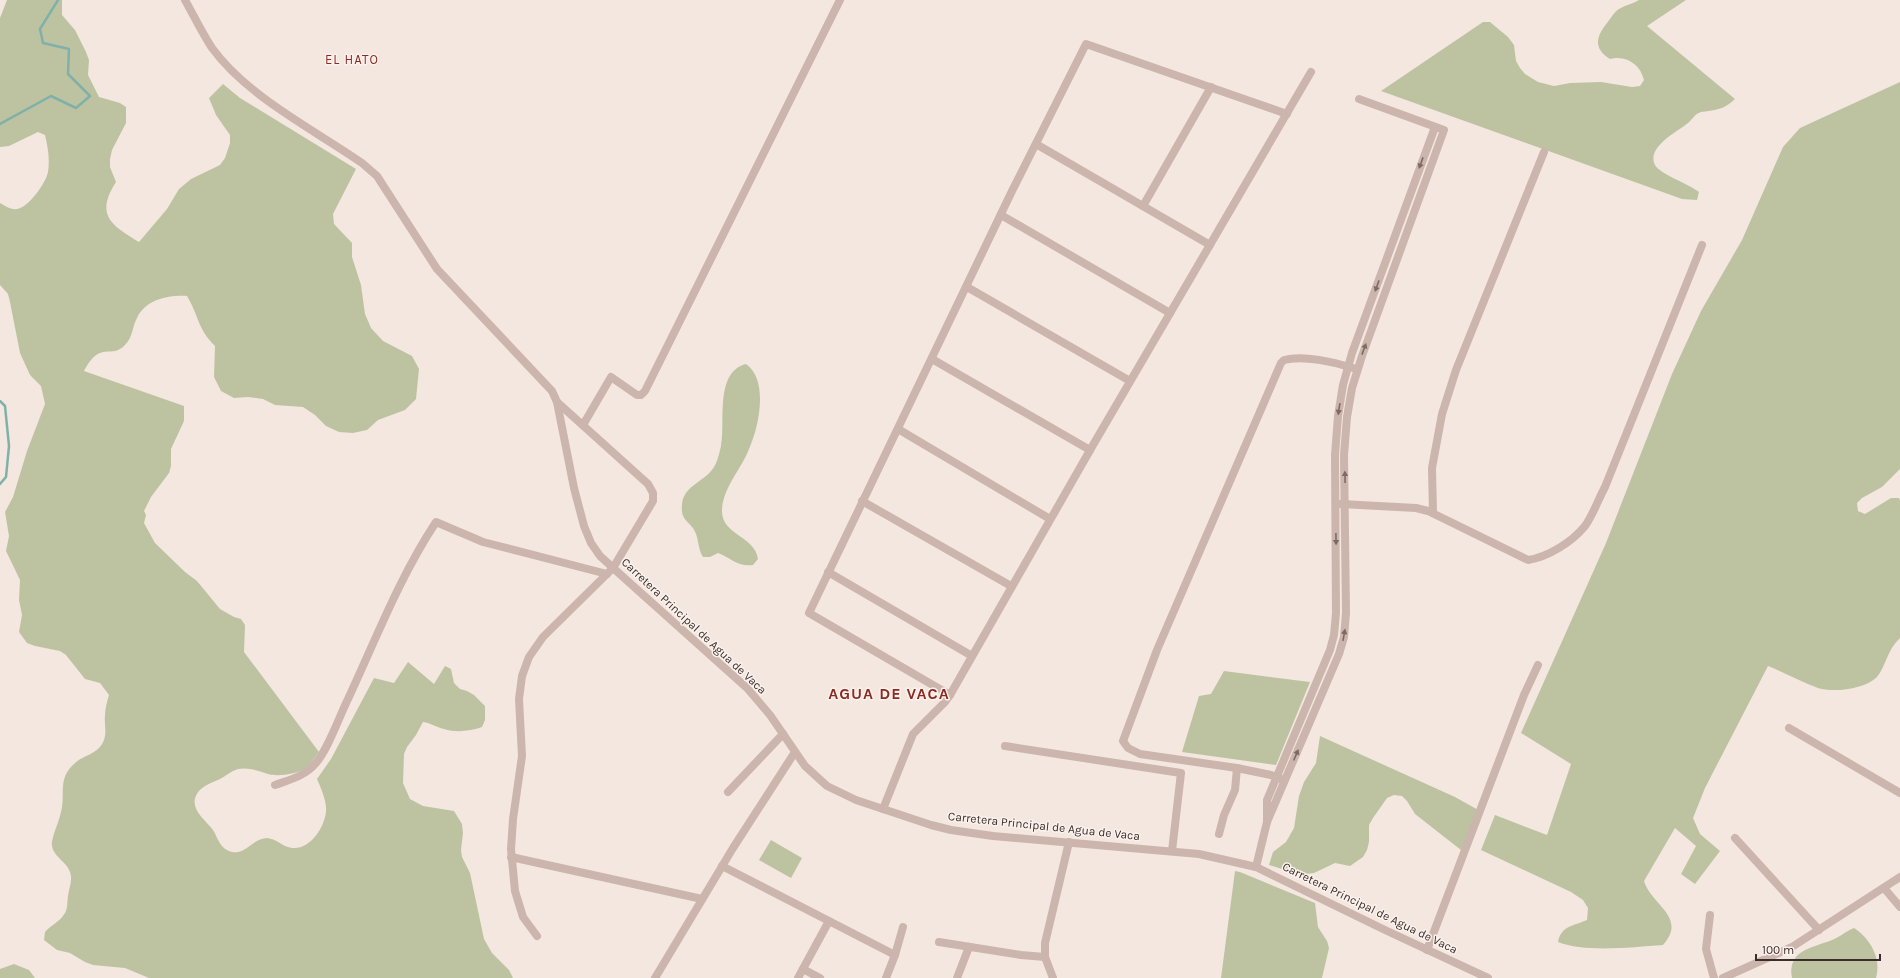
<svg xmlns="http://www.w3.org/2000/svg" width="1900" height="978" viewBox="0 0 1900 978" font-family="Karla,sans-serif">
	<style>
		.green { fill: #bdc3a0 }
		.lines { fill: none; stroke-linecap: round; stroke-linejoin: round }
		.stream { stroke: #7fb1aa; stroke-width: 2.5 }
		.minor { stroke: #ccb5ac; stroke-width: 8 }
		.oneway { fill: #7c6a65 }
		.labels { text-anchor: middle; stroke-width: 3; stroke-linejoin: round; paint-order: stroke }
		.street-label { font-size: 12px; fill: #3a2d2b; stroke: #fbf2ed }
		.neighbourhood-label { font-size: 13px; letter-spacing: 1px; fill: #8a2a23; stroke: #fbf2ed }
		.district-label { font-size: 16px; font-weight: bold; letter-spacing: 1px; fill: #8a2a23; stroke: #fbf2ed }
	</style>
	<rect width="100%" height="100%" fill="#f3e7e0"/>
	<g class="green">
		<path d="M7 0H62V15L75 30 86 52 89 60 88 75 99 97 120 103 126 107V123L112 150 110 159V167L116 182C95 215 111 225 139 242L167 209 179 189 191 179 220 165 225 158 230 143V135L216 115 209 98 223 84 240 98 356 169 333 214 334 224 352 243V257L361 285 365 314 371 328 383 341 412 356 419 369 416 399 405 410 378 420 367 430 353 433 339 432 326 426 315 415 303 407 275 405 263 399 248 397 234 398 221 391 214 377 215 346C197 328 199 316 187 296 169 295 146 299 137 318 132 327 133 337 125 345 111 360 101 339 84 371L184 406V421L171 449V466L169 473 151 497 144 511 146 515 144 523 155 543 185 572 197 581 220 609 234 617 241 619 245 625 244 652 319 752C315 757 311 764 306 768 297 774 278 777 268 774 258 771 249 767 238 769 231 771 226 776 220 779 213 782 203 786 199 791 186 807 205 819 213 830 218 838 220 849 232 852 246 855 253 838 267 838 277 839 283 847 292 848 310 850 325 827 326 811 327 802 321 788 317 779L331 759 374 678 394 683 408 662 434 684 445 666 451 669 454 683 460 689 467 691 474 695 485 706V720L482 727C471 731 456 733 444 729 436 727 431 723 423 722L416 735 407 747 404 754 403 783 410 799 423 806 454 811 462 824 463 833 461 850 462 857 470 873 484 939 492 953 509 970 513 978H149L125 968 93 965 85 962 70 953 57 950 44 940 45 932C51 925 60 922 65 913 68 908 67 902 68 896 69 888 73 880 70 872 66 860 50 856 52 841 54 831 59 822 61 812 66 794 57 779 74 764 84 754 98 755 104 740 107 731 104 724 105 716 105 708 107 702 109 695L100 683 85 679 66 655 60 651 35 646 27 643 19 632 22 615 19 600 20 580 6 551 9 536 5 512 13 497 27 451 45 404 41 386 30 375 20 353 10 302 8 294 0 285V203C5 206 11 210 17 209 28 208 46 183 48 172 50 159 48 148 45 135L38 132 9 146 0 147V18Z"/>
		<path d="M1639 0H1686L1647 26 1735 99C1727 107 1719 110 1708 111 1706 112 1701 111 1699 113 1695 114 1692 120 1688 123 1677 132 1646 147 1655 165 1660 174 1689 184 1699 192L1697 200 1682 199 1381 91 1483 22H1490L1508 37 1514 45 1516 61 1520 68 1525 74 1538 82 1554 86 1570 83 1601 82 1632 87 1640 86 1644 80C1640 64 1626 55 1610 59 1593 48 1596 37 1607 23 1611 18 1614 12 1619 9 1625 5 1633 4 1639 0Z"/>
		<path d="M1900 82V469L1882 487 1862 498 1857 503 1858 511 1865 514 1891 498H1899L1900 501V638C1887 650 1886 666 1877 677 1865 689 1834 693 1818 688 1801 682 1785 673 1768 666L1705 788 1693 818 1700 834 1720 851 1695 884 1681 874 1696 846 1675 828 1644 881C1651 905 1688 917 1663 945 1632 947 1586 953 1558 942 1561 926 1573 926 1587 920L1588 908 1583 900 1571 892 1481 850 1495 815 1547 835 1571 764 1521 733 1606 543 1672 374 1701 311 1742 240 1783 147 1800 128Z"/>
		<path d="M746 364C769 380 759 427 749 449 741 470 723 487 722 510 721 535 755 536 758 559L753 565C737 567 731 558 718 553L710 557H703C698 549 699 542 696 534 692 522 680 522 682 505 683 487 701 483 711 471 717 465 719 454 721 446 726 423 714 372 746 364Z"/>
		<polygon points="1224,671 1310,682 1276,765 1182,752 1199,696 1211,694"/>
		<polygon points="1320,736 1455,797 1480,811 1461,850 1415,814 1407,801 1402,796 1394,795 1387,798 1373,818 1369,825 1369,842 1367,850 1363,857 1350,866 1335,863 1314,873 1306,874 1298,874 1269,865 1273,852 1286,842 1294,828 1299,796 1304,782 1316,763"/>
		<polygon points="771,840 802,858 791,878 759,860"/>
		<polygon points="1235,871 1240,872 1315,903 1318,927 1327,941 1329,948 1322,978 1221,978"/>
		<path d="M1854 928C1870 938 1882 959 1876 978H1792C1787 950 1812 948 1832 940 1840 937 1846 931 1854 928Z"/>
		<polygon points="14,964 29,970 35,978 0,978 0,969"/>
	</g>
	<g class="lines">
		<g class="stream">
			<polyline points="0,124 51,96 76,108 90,96 68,74 69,49 43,43 40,29 58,0"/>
			<polyline points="0,401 5,406 9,446 6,477 0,484"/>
		</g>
		<g class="minor">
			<path d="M185 0C194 16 202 33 212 48 248 97 313 129 362 163L377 176 437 269 552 391 557 402 574 488 584 526 591 543 600 556 622 576 747 688 770 715 805 766 827 786 856 800 931 825 951 830 993 836 1199 854 1256 867 1385 930 1488 978"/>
			<polyline points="1036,144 1210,245"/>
			<polyline points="1143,206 1211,87"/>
			<polyline points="1001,215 1170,313"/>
			<polyline points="967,287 1130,381"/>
			<polyline points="932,359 1090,450"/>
			<polyline points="583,425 611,377 637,395 641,395 645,391 840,0"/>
			<polyline points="898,429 1050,519"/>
			<polyline points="862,501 1011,586"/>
			<path d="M1341 504 1416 508 1428 511 1528 560C1548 557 1572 542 1585 526 1593 515 1598 500 1605 487L1702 245"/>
			<polyline points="1433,513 1432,468 1442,414 1456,370 1544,152"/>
			<polyline points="828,572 972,656"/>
			<polyline points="950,695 809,613 1012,191 1086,44 1287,114"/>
			<polyline points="1789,728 1900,793"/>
			<polyline points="1005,746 1181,773 1172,851"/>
			<path d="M1281 779 1271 775 1237 768 1140 754 1128 748 1123 741 1157 650 1281 363 1284 360C1303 355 1335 362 1353 368"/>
			<path d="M275 785C289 780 305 776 315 764 328 750 339 717 348 699 376 639 399 578 436 522L483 542 607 574"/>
			<polyline points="728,792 783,734"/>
			<polyline points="883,809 913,734 945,702 950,695 1093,445 1311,72"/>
			<polyline points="1267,822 1267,800 1330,650 1334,635 1336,613 1335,455 1338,416 1343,385 1352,353 1435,127"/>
			<polyline points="1219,834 1224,815 1235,790 1237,768"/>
			<polyline points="1735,838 1819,930"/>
			<polyline points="511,857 702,899"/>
			<polyline points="722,866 895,955"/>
			<polyline points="1256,867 1267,822 1339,654 1344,637 1346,613 1344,455 1347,417 1352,388 1362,356 1444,130 1359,99"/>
			<polyline points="1884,888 1900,907"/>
			<polyline points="1710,915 1706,949 1714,978"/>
			<polyline points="537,936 523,917 515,891 511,849 513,819 522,756 519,699 522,676 529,657 543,637 613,568 653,501 653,493 648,484 557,402"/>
			<polyline points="939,942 1021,955 1045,957"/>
			<polyline points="1427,950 1524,695 1538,665"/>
			<polyline points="803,969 820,978"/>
			<polyline points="655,978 733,848 795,752"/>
			<polyline points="798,978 829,921"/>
			<polyline points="886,978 895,955 903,927"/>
			<polyline points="957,978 969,947"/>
			<polyline points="1053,978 1045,957 1045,943 1069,842"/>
			<polyline points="1723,978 1792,947 1900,877"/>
		</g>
	</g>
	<defs><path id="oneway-solid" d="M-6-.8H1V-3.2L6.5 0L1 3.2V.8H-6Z"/></defs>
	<g class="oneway">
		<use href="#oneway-solid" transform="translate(1421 163) rotate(110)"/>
		<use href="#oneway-solid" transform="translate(1377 286) rotate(110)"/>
		<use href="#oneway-solid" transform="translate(1364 349) rotate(-70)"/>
		<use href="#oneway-solid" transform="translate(1339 409) rotate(99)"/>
		<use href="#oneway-solid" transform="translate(1345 477) rotate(-91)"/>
		<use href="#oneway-solid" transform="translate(1336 539) rotate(89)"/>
		<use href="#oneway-solid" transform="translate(1344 635) rotate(-80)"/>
		<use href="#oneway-solid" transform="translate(1296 755) rotate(-67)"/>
	</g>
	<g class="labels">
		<g class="street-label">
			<text transform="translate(694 626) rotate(43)" y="4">Carretera Principal de Agua de Vaca</text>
			<text transform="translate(1044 826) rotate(6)" y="4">Carretera Principal de Agua de Vaca</text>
			<text transform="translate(1370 908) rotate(26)" y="4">Carretera Principal de Agua de Vaca</text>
		</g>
		<g class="neighbourhood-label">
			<text x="352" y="64">EL HATO</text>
		</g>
		<g class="district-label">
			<text x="889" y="699">AGUA DE VACA</text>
		</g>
	</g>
	<path d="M1756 954v6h124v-6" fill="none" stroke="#3a2d2b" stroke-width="2"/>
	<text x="1762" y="954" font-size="12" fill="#3a2d2b" stroke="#fbf2ed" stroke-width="3" paint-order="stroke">100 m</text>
</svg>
